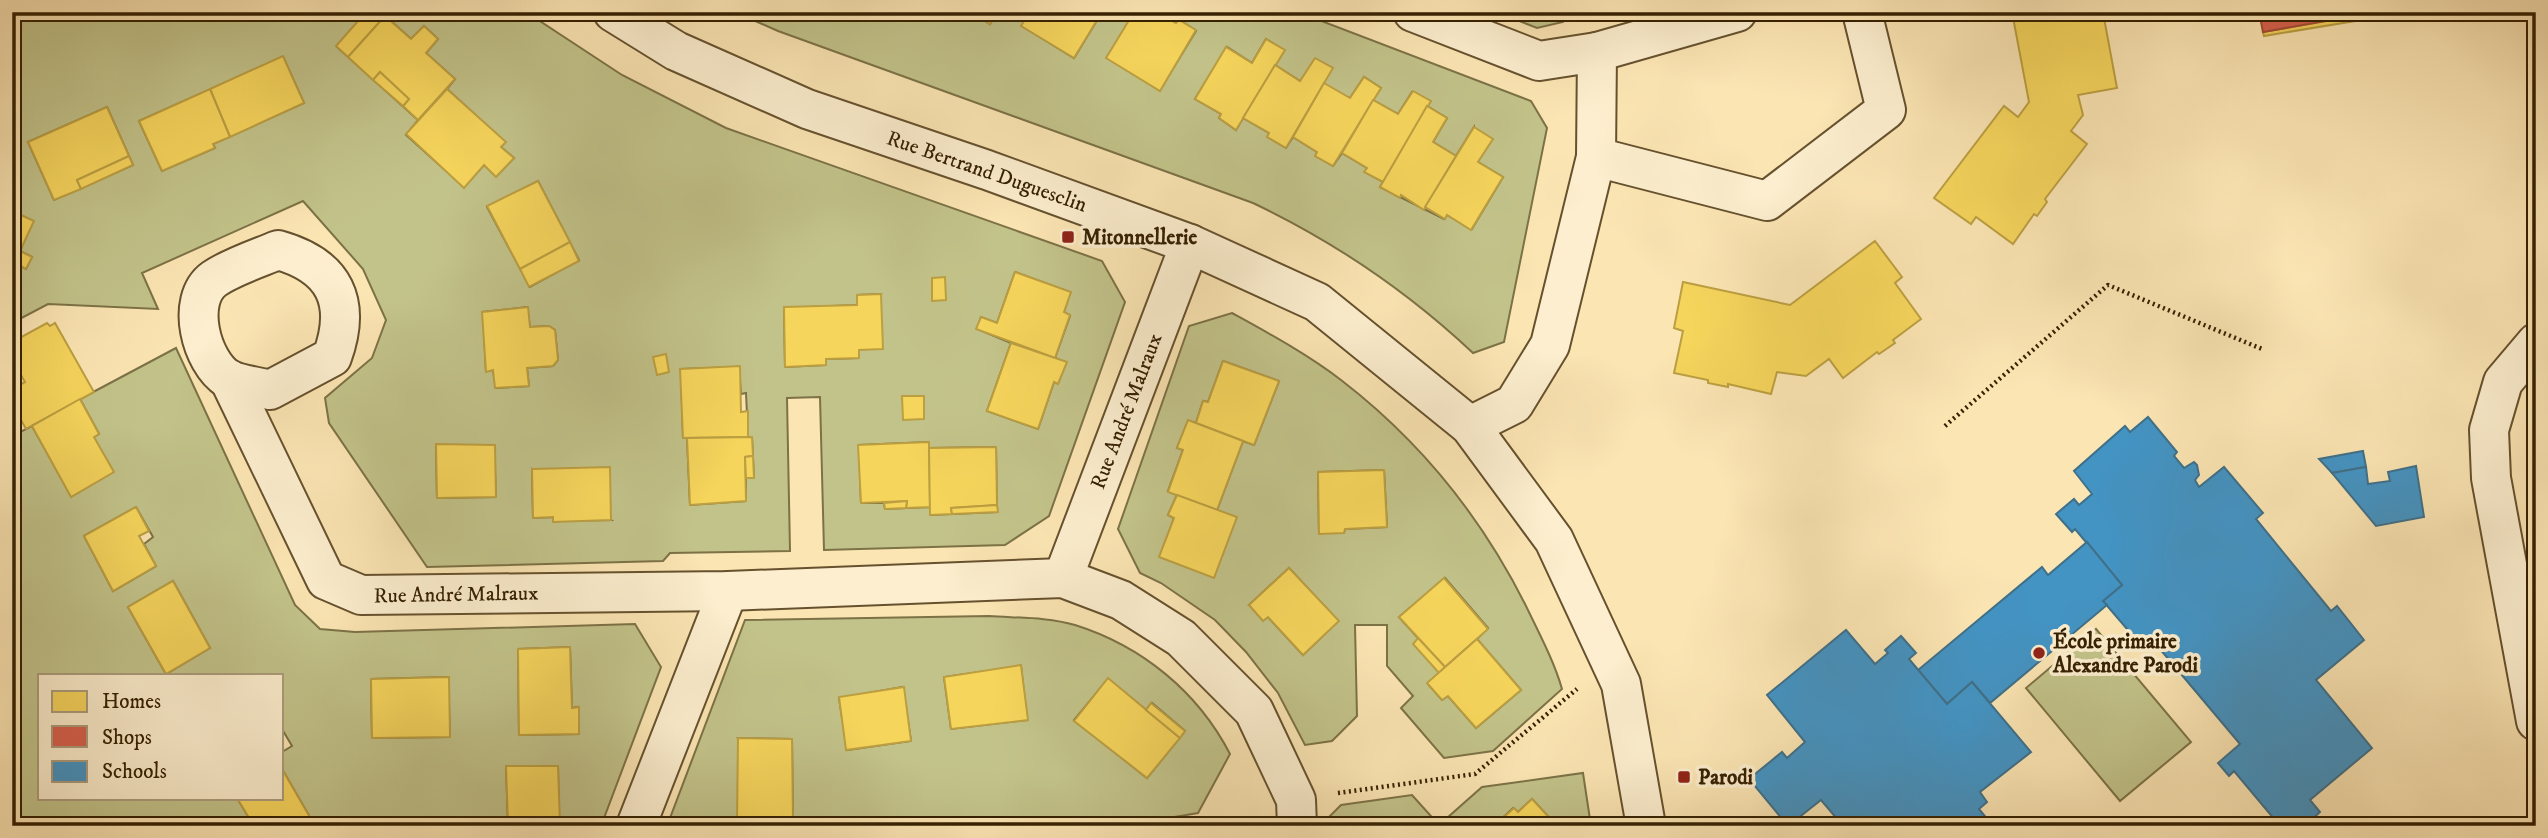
<svg xmlns="http://www.w3.org/2000/svg" width="2548" height="838" viewBox="0 0 2548 838" font-family="'IM FELL DW Pica',serif">
	<style>
		.green { fill: #c2c38a; stroke: #7c7246; stroke-width: 2; fill-rule: evenodd }
		.homes { fill: #f6d55c; stroke: #bc9f41; stroke-width: 2 }
		.shops { fill: #d6604d; stroke: #a64d36; stroke-width: 2 }
		.schools { fill: #4393c3; stroke: #3f7089; stroke-width: 2 }
		.lines { fill: none; stroke-linecap: round; stroke-linejoin: round }
		.minor-casing { stroke: #66512e; stroke-width: 42 }
		.path { stroke: #352001; stroke-width: 4.5; stroke-dasharray: 2 3.5; stroke-linecap: butt }
		.minor { stroke: #fceece; stroke-width: 38 }
		.poi-dot { fill: #8f2418; stroke: #fceece; stroke-width: 2.5 }
		.labels { text-anchor: middle; stroke-width: 7; stroke-linejoin: round; paint-order: stroke }
		.street-label { font-size: 21px; fill: #352001; stroke: #fceece }
		.poi-label { font-size: 21px; font-weight: bold; fill: #352001; stroke: #fceece; text-anchor: start }
	</style>
	<rect width="100%" height="100%" fill="#fbe5b3"/>
	<filter id="stains"><feTurbulence type="fractalNoise" baseFrequency=".00286" numOctaves="4"/><feColorMatrix values="0 0 0 0 .2 0 0 0 0 .09 0 0 0 0 .02 0 0 0 .5 -.17"/></filter>
	<radialGradient id="worn" r=".72"><stop offset=".6" stop-color="#630" stop-opacity="0"/><stop offset="1" stop-color="#630" stop-opacity=".3"/></radialGradient>
	<g class="green">
		<path d="M37 12H366L337 47 418 120 406 135 464 187 484 165 496 176 514 158 501 147 505 142 447 89 455 79 426 53 438 39 424 26 411 39 381 12H526L622 75 726 128 1102 261 1125 302 1049 516 1005 545 824 550 820 397 787 398 790 551 670 553 663 561 427 567 329 423 325 398 372 358 386 320 363 269 303 201 142 273 158 309 48 304 12 323V268L15 263 26 269 32 257 20 251 33 221 12 211V21ZM283 57 304 103 213 144 215 148 162 171 139 121ZM107 107 133 165 54 200 28 142ZM538 181 579 260 530 287 487 207ZM1015 272 1070 292 1064 312 1070 316 1055 358 1066 362 1058 383 1054 382 1038 429 987 411 1011 343 977 329 981 317 997 323ZM881 294 859 350V358L826 359 825 365 785 367 784 308 857 305V295ZM527 307 530 327 549 326 555 330 558 360 553 366 527 368 529 386 496 388 493 370 486 371 483 312ZM739 367 741 394 746 393 748 437H752L754 478H746V501L690 505 687 438H683L681 369ZM903 396H923L924 419H903ZM928 442 929 448 996 447 997 512 931 515 930 507 885 509 884 503H861L859 445ZM436 445H494L496 497 437 498ZM532 469 611 520 553 521V517L533 518Z"/>
		<path d="M735 12H808L815 15 817 12H971L990 24 997 12H1029L1022 26 1074 58 1102 12H1134L1160 90 1196 31 1180 20 1176 23 1155 12H1298L1531 101 1547 128 1504 342 1473 353C1407 291 1335 242 1253 203L778 31ZM1266 39 1284 50 1275 65 1300 81 1350 98 1364 77 1381 88 1373 100 1398 114 1412 92 1430 101 1427 106 1447 118 1433 142 1456 156 1474 127 1478 162 1503 177 1472 229 1447 215 1444 219 1380 187 1383 182 1365 172 1367 168 1342 153 1333 166 1316 156 1317 152 1293 137 1286 148 1268 137 1269 133 1243 118 1236 130 1219 118 1221 114 1195 99 1227 47 1252 63Z"/>
		<polygon points="1497,12 1566,12 1563,22 1537,28"/>
		<path d="M1232 313C1270 334 1307 354 1341 380 1419 440 1482 518 1526 606 1539 633 1554 661 1562 689L1493 751 1444 758 1401 708 1413 696 1387 666V625H1355L1357 716 1332 741 1305 745 1278 693 1246 652 1215 620 1161 583 1140 573 1118 529 1189 326ZM1223 361 1279 381 1254 445 1243 441 1217 510 1214 577 1160 557 1174 518 1168 515 1177 495 1168 491 1183 450 1177 448 1188 421 1196 423 1203 401 1208 402ZM1384 470 1387 527 1345 529 1344 533H1319L1318 472ZM1289 568 1338 621 1303 655 1268 617 1249 605ZM1445 578 1488 628 1477 639 1521 690 1476 728 1448 696 1442 700 1428 684 1439 673 1418 638 1399 617Z"/>
		<path d="M176 348 295 605 320 629 355 632 635 624 661 667 601 826H315L282 769V752L292 746 282 729V675H40V798H237L254 826H12V436L32 426 71 496 94 437 99 434 80 399ZM136 507 153 537 144 544 156 566 113 591 84 536ZM173 581 210 648 166 674 128 607ZM570 647 572 708 578 707 579 734 519 735 518 649ZM448 677 450 737 372 738 371 679ZM506 766H558L559 824 508 825Z"/>
		<path d="M989 616C1017 618 1048 617 1075 625 1142 646 1198 692 1230 754L1198 813 1144 822V826H667L745 620ZM1021 666 1027 720 951 729 944 677ZM1108 679 1146 710 1152 703 1185 731 1147 778 1074 720ZM903 687 911 741 847 750 839 698ZM738 738 792 739 793 820Z"/>
		<polygon points="2096,629 2191,742 2120,801 2026,688"/>
		<polygon points="1583,773 1591,826 1557,826 1532,799 1518,812 1513,808 1494,826 1326,826 1325,821 1341,805 1412,795 1439,825 1482,787"/>
	</g>
	<g class="homes">
		<polygon points="366,12 381,12 385,16 348,57 336,46"/>
		<polygon points="971,12 997,12 990,24"/>
		<polygon points="1029,12 1102,12 1074,58 1021,26"/>
		<polygon points="1134,12 1155,12 1176,23 1179,20 1196,30 1160,91 1106,58"/>
		<polygon points="2012,12 2106,12 2107,17 2104,18 2117,88 2078,95 2083,115 2071,131 2087,144 2045,199 2047,202 2037,216 2034,214 2013,244 1976,217 1971,224 1934,198 2004,106 2018,117 2029,102"/>
		<polygon points="2377,12 2410,12 2264,36 2263,32"/>
		<polygon points="385,16 411,39 424,26 438,39 426,53 455,79 418,120 403,106 409,99 380,72 373,80 348,57"/>
		<polygon points="1266,39 1285,50 1236,130 1219,118 1221,114 1195,99 1226,47 1252,63"/>
		<polygon points="283,56 304,103 230,137 210,89"/>
		<polygon points="1315,58 1333,68 1286,148 1267,137 1269,133 1243,118 1275,65 1300,81"/>
		<polygon points="380,72 409,99 403,106 373,80"/>
		<polygon points="1364,77 1381,88 1333,166 1315,156 1317,152 1293,137 1324,83 1350,98"/>
		<polygon points="210,89 230,137 213,144 215,148 162,171 139,121"/>
		<polygon points="447,89 506,142 501,147 514,158 496,177 484,165 464,188 406,134"/>
		<polygon points="1413,91 1431,101 1383,182 1364,172 1367,168 1342,153 1373,100 1398,114"/>
		<polygon points="1427,106 1447,118 1433,142 1456,156 1424,210 1401,195 1400,198 1380,187"/>
		<polygon points="107,107 129,156 77,180 81,189 54,200 28,142"/>
		<polygon points="1474,127 1493,139 1478,162 1503,177 1471,230 1447,215 1445,219 1425,207"/>
		<polygon points="129,156 133,165 81,189 77,180"/>
		<polygon points="538,181 570,242 520,269 487,206"/>
		<polygon points="12,211 34,221 12,268"/>
		<polygon points="1875,241 1902,277 1895,283 1921,319 1893,340 1895,343 1879,354 1877,352 1843,378 1829,359 1806,376 1777,372 1771,394 1728,384 1728,387 1708,383 1708,380 1674,373 1683,331 1674,328 1683,282 1790,305"/>
		<polygon points="570,242 579,261 529,287 520,269"/>
		<polygon points="20,251 32,257 26,269 15,263"/>
		<polygon points="1015,272 1071,292 1064,312 1070,315 1055,358 976,329 981,317 997,323"/>
		<polygon points="945,277 946,300 932,301 932,278"/>
		<polygon points="881,294 883,349 859,350 859,358 826,359 826,365 785,367 784,307 857,305 857,295"/>
		<polygon points="528,307 530,327 549,326 555,330 558,360 553,366 527,368 529,386 495,388 493,370 486,372 482,312"/>
		<polygon points="47,323 50,326 55,323 94,392 26,429 12,404 12,389 25,382 12,359 12,342"/>
		<polygon points="1011,343 1067,362 1058,384 1054,382 1038,429 987,411"/>
		<polygon points="666,354 669,372 657,375 653,357"/>
		<polygon points="1223,361 1279,381 1254,445 1196,423 1203,401 1208,402"/>
		<polygon points="740,366 741,412 748,411 748,437 683,438 680,369"/>
		<polygon points="902,396 924,396 924,419 903,420"/>
		<polygon points="80,399 99,434 94,437 114,472 71,497 32,426"/>
		<polygon points="1188,420 1243,441 1217,510 1168,492 1183,450 1177,448"/>
		<polygon points="752,437 753,456 745,457 746,501 690,505 687,438"/>
		<polygon points="929,442 930,507 906,508 907,501 861,503 858,445"/>
		<polygon points="436,444 495,445 496,497 437,498"/>
		<polygon points="996,447 997,505 951,508 952,514 930,515 929,448"/>
		<polygon points="753,456 754,478 746,478 745,457"/>
		<polygon points="610,467 611,520 553,522 553,517 533,518 532,469"/>
		<polygon points="1384,470 1387,527 1345,529 1344,533 1319,534 1318,472"/>
		<polygon points="1177,495 1237,517 1214,578 1159,557 1174,518 1168,515"/>
		<polygon points="907,501 906,508 885,509 884,503"/>
		<polygon points="997,505 998,512 952,514 951,508"/>
		<polygon points="136,507 149,531 139,536 156,566 113,591 84,536"/>
		<polygon points="1289,568 1339,621 1303,655 1268,617 1263,621 1249,605"/>
		<polygon points="1444,578 1488,629 1445,667 1399,617"/>
		<polygon points="173,581 210,648 166,674 128,607"/>
		<polygon points="1418,638 1445,667 1439,673 1413,644"/>
		<polygon points="1477,639 1521,690 1476,728 1448,696 1442,700 1427,683"/>
		<polygon points="570,647 572,708 579,707 579,734 519,735 518,649"/>
		<polygon points="1021,665 1028,720 951,729 944,677"/>
		<polygon points="449,677 450,737 372,738 371,679"/>
		<polygon points="1108,678 1180,738 1147,778 1074,721"/>
		<polygon points="904,687 911,741 846,750 839,697"/>
		<polygon points="1151,703 1185,731 1180,738 1146,710"/>
		<polygon points="738,738 792,739 793,820 737,821"/>
		<polygon points="506,766 558,766 560,824 508,825"/>
		<polygon points="282,769 315,826 254,826 237,798 282,798"/>
		<polygon points="1532,799 1557,826 1494,826 1514,808 1518,812"/>
	</g>
	<polygon class="shops" points="2259,12 2377,12 2263,32"/>
	<g class="schools">
		<polygon points="2148,417 2177,452 2174,456 2184,468 2194,462 2197,465 2199,475 2195,480 2199,487 2224,467 2263,513 2256,519 2331,611 2337,606 2364,640 2316,680 2372,748 2310,800 2320,812 2305,826 2280,826 2234,771 2229,776 2218,763 2240,744 2149,636 2140,644 2103,601 2122,585 2075,529 2072,532 2056,514 2074,499 2079,505 2092,494 2074,471 2125,426 2130,432"/>
		<polygon points="2363,451 2366,467 2332,473 2319,459"/>
		<polygon points="2416,466 2424,517 2376,526 2332,473 2366,467 2368,484 2390,481 2388,472"/>
		<polygon points="2087,542 2122,585 2103,601 2107,605 1990,703 1972,682 1947,704 1918,670 2042,567 2048,575"/>
		<polygon points="1846,630 1875,664 1888,653 1885,650 1901,636 1916,653 1909,659 1947,704 1972,682 2031,752 1980,792 1987,802 1979,809 1993,826 1843,826 1821,800 1788,826 1749,779 1782,752 1787,758 1805,742 1767,695"/>
	</g>
	<g class="lines">
		<defs>
			<g id="minor">
				<polyline points="613,12 676,51 807,109 987,170 1190,244 1317,302 1470,426 1554,540 1621,684 1646,826"/>
				<polyline points="1413,12 1539,61 1597,52"/>
				<polyline points="1596,157 1767,201 1886,110 1862,12"/>
				<path d="M278 250C335 266 352 302 332 357L270 390C257 386 239 385 228 379 201 362 185 300 214 279 231 267 259 258 278 250Z"/>
				<polyline points="2536,343 2503,382 2489,430 2491,478 2536,721"/>
				<polyline points="229,379 326,580 361,595 728,591 1063,578 1121,600 1181,638 1254,711 1296,800 1297,826"/>
				<polyline points="1470,426 1514,404 1550,345 1596,157 1597,52 1737,12"/>
				<polyline points="1063,578 1190,244"/>
				<polyline points="636,826 728,591"/>
			</g>
		</defs>
		<use href="#minor" class="minor-casing"/>
		<g class="path">
			<polyline points="1945,426 2108,285 2262,349"/>
			<polyline points="1338,793 1475,774 1577,689"/>
		</g>
		<use href="#minor" class="minor"/>
	</g>
	<g class="poi-dot">
		<rect x="1061" y="230" width="14" height="14" rx="3.5"/>
		<circle cx="2039" cy="653" r="7"/>
		<rect x="1677" y="770" width="14" height="14" rx="3.5"/>
	</g>
	<g class="labels">
		<g class="street-label">
			<text transform="translate(987 171) rotate(19)" y="7">Rue Bertrand Duguesclin</text>
			<text transform="translate(1126 411) rotate(-69)" y="7">Rue André Malraux</text>
			<text transform="translate(456 594) rotate(-1)" y="7">Rue André Malraux</text>
		</g>
		<g class="poi-label">
			<text x="1082" y="244">Mitonnellerie</text>
			<text x="2053" y="648">École primaire<tspan x="2053" dy="24">Alexandre Parodi</tspan></text>
			<text x="1698" y="784">Parodi</text>
		</g>
	</g>
	<rect width="2548" height="838" fill="none" stroke="#fbe5b3" stroke-width="42"/>
	<rect x="14" y="14" width="2520" height="810" fill="none" stroke="#352001" stroke-width="3.5"/>
	<rect x="21" y="21" width="2506" height="796" fill="none" stroke="#352001" stroke-width="2"/>
	<rect x="38" y="674" width="245" height="126" fill="#fceece" stroke="#ac9c7c" stroke-width="2"/>
	<rect x="52" y="691" width="35" height="21" fill="#f6d55c" stroke="#ac9c7c" stroke-width="2"/>
	<text x="102" y="708" font-size="21" fill="#352001">Homes</text>
	<rect x="52" y="726" width="35" height="21" fill="#d6604d" stroke="#ac9c7c" stroke-width="2"/>
	<text x="102" y="744" font-size="21" fill="#352001">Shops</text>
	<rect x="52" y="761" width="35" height="21" fill="#4393c3" stroke="#ac9c7c" stroke-width="2"/>
	<text x="102" y="778" font-size="21" fill="#352001">Schools</text>
	<rect width="100%" height="100%" filter="url(#stains)"/>
	<rect width="100%" height="100%" fill="url(#worn)"/>
</svg>
